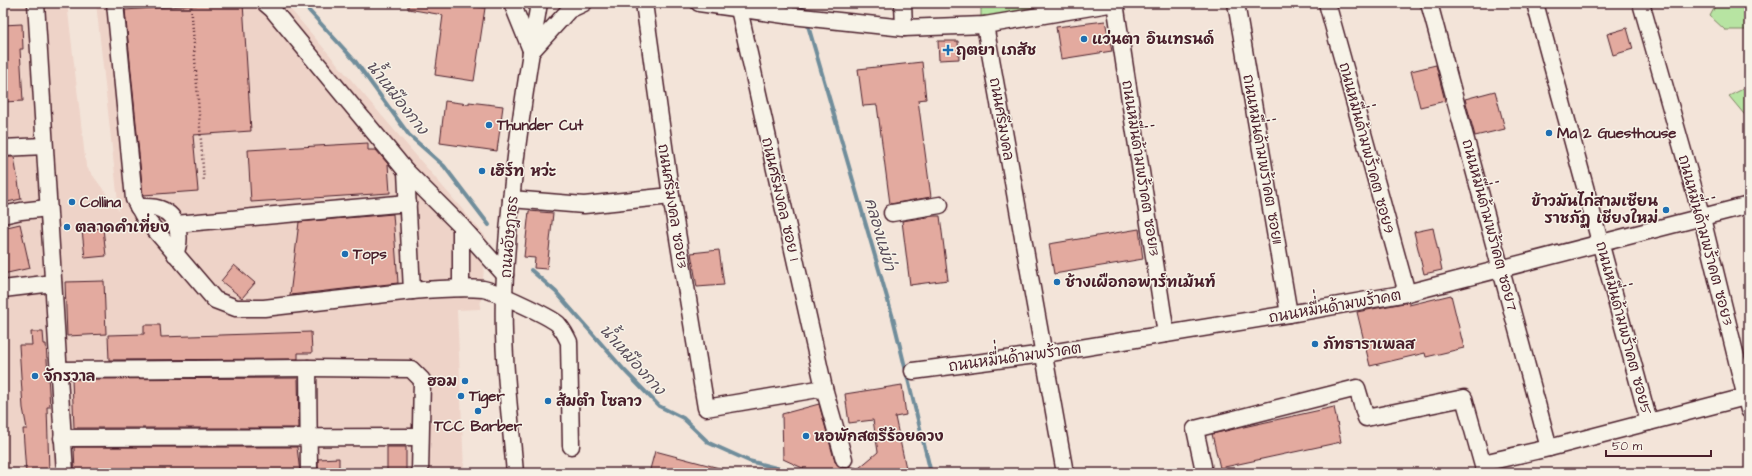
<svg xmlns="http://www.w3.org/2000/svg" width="1752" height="476" viewBox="0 0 1752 476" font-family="'Architects Daughter','Playpen Sans Thai',sans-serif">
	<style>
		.built { fill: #eed3c8 }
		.green { fill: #b7e4a2; stroke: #808266 }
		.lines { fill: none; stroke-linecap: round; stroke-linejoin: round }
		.stream { stroke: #6f8d9b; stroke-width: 4 }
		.building { fill: #e3aa9f; stroke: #4a1f2b }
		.minor-casing { stroke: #4a1f2b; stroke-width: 19 }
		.path { stroke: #4a1f2b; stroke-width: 2.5; stroke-dasharray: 1 3; stroke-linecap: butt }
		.minor { stroke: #f7f3e8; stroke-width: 16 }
		.poi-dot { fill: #1f6fb2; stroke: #f7f3e8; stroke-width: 1.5 }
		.labels { text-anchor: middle; stroke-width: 3; stroke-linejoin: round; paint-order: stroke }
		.poi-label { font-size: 15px; font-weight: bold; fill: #4a1f2b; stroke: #f7f3e8; text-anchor: start }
		.street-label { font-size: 15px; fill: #4a1f2b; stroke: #f7f3e8 }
		.water-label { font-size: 16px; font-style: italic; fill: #5a4d5a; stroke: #f7f3e8 }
	</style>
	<rect width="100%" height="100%" fill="#f3e4d9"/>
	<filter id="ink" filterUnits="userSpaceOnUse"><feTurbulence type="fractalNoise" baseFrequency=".025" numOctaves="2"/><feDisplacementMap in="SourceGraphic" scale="8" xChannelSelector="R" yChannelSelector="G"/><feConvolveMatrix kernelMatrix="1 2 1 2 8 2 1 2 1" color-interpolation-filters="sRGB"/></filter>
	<g filter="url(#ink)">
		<polygon class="built" points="3,3 67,3 86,166 119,211 96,3 285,3 487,238 480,309 457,310 464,470 537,473 3,473"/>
		<g class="green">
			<polygon points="981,3 1083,3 981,18"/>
			<polygon points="1717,3 1749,3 1749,30 1725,30 1710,16"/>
			<polygon points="1749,86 1749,120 1729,96"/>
		</g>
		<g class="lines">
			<g class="stream">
				<polyline points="302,3 355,61 409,135 444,166 489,225"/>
				<polyline points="801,3 804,14"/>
				<polyline points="807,22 893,318 931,473"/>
				<polyline points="531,270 556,292 625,371 659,406 683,418 709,443 749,461 796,473"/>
			</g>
		</g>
		<g class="building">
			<polygon points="225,3 243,3 251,131 193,135 198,191 143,195 125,10"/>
			<polygon points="408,3 458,3 485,8 474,81 435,75 443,15 408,9"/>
			<polygon points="1105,21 1112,51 1061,59 1056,27"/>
			<polygon points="22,24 23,49 20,49 23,101 3,102 3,25"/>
			<polygon points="1627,28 1633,49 1613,55 1607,34"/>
			<polygon points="938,41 958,41 959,59 939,60"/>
			<polygon points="922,62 926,99 918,100 931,197 890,204 877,105 863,106 858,69"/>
			<polygon points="1436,65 1445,101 1420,107 1411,71"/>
			<polygon points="1495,91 1505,129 1475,136 1465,99"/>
			<polygon points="445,101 469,104 469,102 503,106 497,151 440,143"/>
			<polygon points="368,143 368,150 376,150 388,164 390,193 251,202 248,150"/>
			<polygon points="3,157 14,157 21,199 3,203"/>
			<polygon points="529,211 553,213 547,269 534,268 535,258 524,257"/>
			<polygon points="393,214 398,283 290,295 299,222"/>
			<polygon points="934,216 940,216 948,280 910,285 902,221"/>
			<polygon points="20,224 30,268 3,274 3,228"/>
			<polygon points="103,228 106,256 85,258 82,230"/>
			<polygon points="1433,228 1442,270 1424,274 1414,232"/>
			<polygon points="1139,229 1143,259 1054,274 1049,244"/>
			<polygon points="719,250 724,285 697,287 691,253"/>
			<polygon points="234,265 255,283 242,298 221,281"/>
			<polygon points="104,281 106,334 67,336 65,282"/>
			<polygon points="1451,295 1464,348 1426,357 1425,353 1370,366 1357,312 1409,302 1409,305"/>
			<polygon points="144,325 160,325 161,337 311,332 312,353 298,353 298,359 109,360 108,335 144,334"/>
			<polygon points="31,332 43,332 44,344 46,344 50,407 47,407 49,473 26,473 23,429 27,429 23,408 19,345 32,345"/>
			<polygon points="298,378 299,428 74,428 72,379"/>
			<polygon points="902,385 906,415 895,417 907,473 853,473 878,452 873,420 849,423 845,394"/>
			<polygon points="819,404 835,462 841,468 850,466 856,468 811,472 783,459 782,414"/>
			<polygon points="1334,407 1341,442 1220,468 1212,434"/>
			<polygon points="74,447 297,447 300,473 75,473"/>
			<rect x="387" y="447" width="19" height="26"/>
			<polygon points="655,451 723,469 723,473 649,473"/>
			<polygon points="339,458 339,473 318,473 318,459"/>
		</g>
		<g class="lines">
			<defs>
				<g id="minor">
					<polyline points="36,3 65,473"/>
					<polyline points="115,3 134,199 144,217 215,300 236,308 264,308 412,291 406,171"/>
					<polyline points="265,3 272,9 406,171 461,226 505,275"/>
					<polyline points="512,3 531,50"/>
					<polyline points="644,3 671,196 706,408 824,388"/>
					<polyline points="699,3 792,16 904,28 985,25 1115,3"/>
					<polyline points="903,3 904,28"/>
					<polyline points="1115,3 1166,334"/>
					<polyline points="1236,3 1289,314"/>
					<polyline points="1327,3 1407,293"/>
					<polyline points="1429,3 1549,448"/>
					<polyline points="1535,3 1649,422"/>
					<polyline points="1641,3 1702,218 1749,410"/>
					<polyline points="739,9 824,388 844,459"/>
					<polyline points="985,25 1065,473"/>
					<polyline points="531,52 569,10 584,3"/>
					<polyline points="3,148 44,146"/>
					<polyline points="511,199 584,205 671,196"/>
					<path d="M138 207C145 207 154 206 160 209 179 216 182 238 175 254"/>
					<polyline points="892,213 940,205"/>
					<polyline points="3,215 21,211 48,208"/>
					<polyline points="176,224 408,203"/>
					<polyline points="461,226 461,288"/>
					<polyline points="3,289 53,283"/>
					<path d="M412 291C435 289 459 287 483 289 495 291 549 316 558 324 563 330 566 335 569 342L571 446"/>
					<polyline points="308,368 309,473"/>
					<polyline points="58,370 308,368 411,369 422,380 420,473"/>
					<polyline points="913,371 1044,354 1289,314 1407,293 1749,205"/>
					<polyline points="62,438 420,437"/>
					<polyline points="1483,463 1549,448 1749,396"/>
					<polyline points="1203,466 1195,429 1357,388 1366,418 1464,398 1485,473"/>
					<path d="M515 473C510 414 502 354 504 295 508 197 523 99 539 3"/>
				</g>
			</defs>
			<use href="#minor" class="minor-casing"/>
			<polyline class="path" points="191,3 204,182"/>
			<use href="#minor" class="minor"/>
		</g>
	</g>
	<g class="poi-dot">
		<circle cx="1084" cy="39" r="4"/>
		<path d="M946 44h4v4h4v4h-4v4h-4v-4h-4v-4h4z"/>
		<circle cx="489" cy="125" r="4"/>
		<circle cx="1549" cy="133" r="4"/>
		<circle cx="482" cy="171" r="4"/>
		<circle cx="72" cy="202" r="4"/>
		<circle cx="1666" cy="210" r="4"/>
		<circle cx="67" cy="227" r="4"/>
		<circle cx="345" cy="254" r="4"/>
		<circle cx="1057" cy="282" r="4"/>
		<circle cx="1315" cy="344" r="4"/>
		<circle cx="35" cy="376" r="4"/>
		<circle cx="465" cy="381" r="4"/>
		<circle cx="461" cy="396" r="4"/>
		<circle cx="548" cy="401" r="4"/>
		<circle cx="478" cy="411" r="4"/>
		<circle cx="806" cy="436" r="4"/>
	</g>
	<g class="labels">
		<g class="poi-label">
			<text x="1092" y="44">แว่นตา อินเทรนด์</text>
			<text x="956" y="55">ฤตยา เภสัช</text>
			<text x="497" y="130">Thunder Cut</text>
			<text x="1557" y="138">Ma 2 Guesthouse</text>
			<text x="490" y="176">เฮิร์ท หว่ะ</text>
			<text x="1658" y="206" text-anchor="end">ข้าวมันไก่สามเซียน<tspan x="1658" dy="17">ราชภัฏ เชียงใหม่</tspan></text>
			<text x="80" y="207">Collina</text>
			<text x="75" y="232">ตลาดคำเที่ยง</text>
			<text x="353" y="259">Tops</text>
			<text x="1065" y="287">ช้างเผือกอพาร์ทเม้นท์</text>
			<text x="1323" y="349">ภัทธาราเพลส</text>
			<text x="43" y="381">จักรวาล</text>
			<text x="457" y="386" text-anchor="end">ฮอม</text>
			<text x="469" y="401">Tiger</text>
			<text x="556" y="406">ส้มตำ โซลาว</text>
			<text x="478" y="431" text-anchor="middle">TCC Barber</text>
			<text x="814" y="441">หอพักสตรีร้อยดวง</text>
		</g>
		<g class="street-label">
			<text transform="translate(1002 119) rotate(80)" y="5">ถนนศรีมงคล</text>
			<text transform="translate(1367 148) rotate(75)" y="5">ถนนหมื่่นด้ามพร้าคต ซอย9</text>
			<text transform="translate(1263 159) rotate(80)" y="5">ถนนหมื่่นด้ามพร้าคต ซอย11</text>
			<text transform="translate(1141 168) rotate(81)" y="5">ถนนหมื่่นด้ามพร้าคต ซอย13</text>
			<text transform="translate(781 199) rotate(77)" y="5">ถนนศรีมงคล ซอย 1</text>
			<text transform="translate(673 206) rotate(81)" y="5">ถนนศรีมงคล ซอย3</text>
			<text transform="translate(1490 225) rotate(75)" y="5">ถนนหมื่่นด้ามพร้าคต ซอย7</text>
			<text transform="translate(509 237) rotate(-85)" y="5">ถนนอัษฎาธร</text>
			<text transform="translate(1706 240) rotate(75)" y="5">ถนนหมื่่นด้ามพร้าคต ซอย3</text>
			<text transform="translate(1335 306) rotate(-10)" y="5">ถนนหมื่่นด้ามพร้าคต</text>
			<text transform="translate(1624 328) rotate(75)" y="5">ถนนหมื่่นด้ามพร้าคต ซอย5</text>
			<text transform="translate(1015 357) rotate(-8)" y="5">ถนนหมื่่นด้ามพร้าคต</text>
		</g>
		<g class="water-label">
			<text transform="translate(398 97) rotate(52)" y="6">น้ำเหมืองกาง</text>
			<text transform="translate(881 234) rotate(74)" y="6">คลองแม่ข่า</text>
			<text transform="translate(633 359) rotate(48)" y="6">น้ำเหมืองกาง</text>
		</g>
	</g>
	<rect width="1752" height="476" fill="none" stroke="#f7f3e8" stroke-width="16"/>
	<rect x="8" y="8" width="1736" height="460" fill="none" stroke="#4a1f2b" stroke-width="1.5" filter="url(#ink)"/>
	<path d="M1606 450v6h105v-6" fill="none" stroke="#4a1f2b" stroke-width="2"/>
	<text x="1612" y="450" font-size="12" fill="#4a1f2b" stroke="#f7f3e8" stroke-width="3" paint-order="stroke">50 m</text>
</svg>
